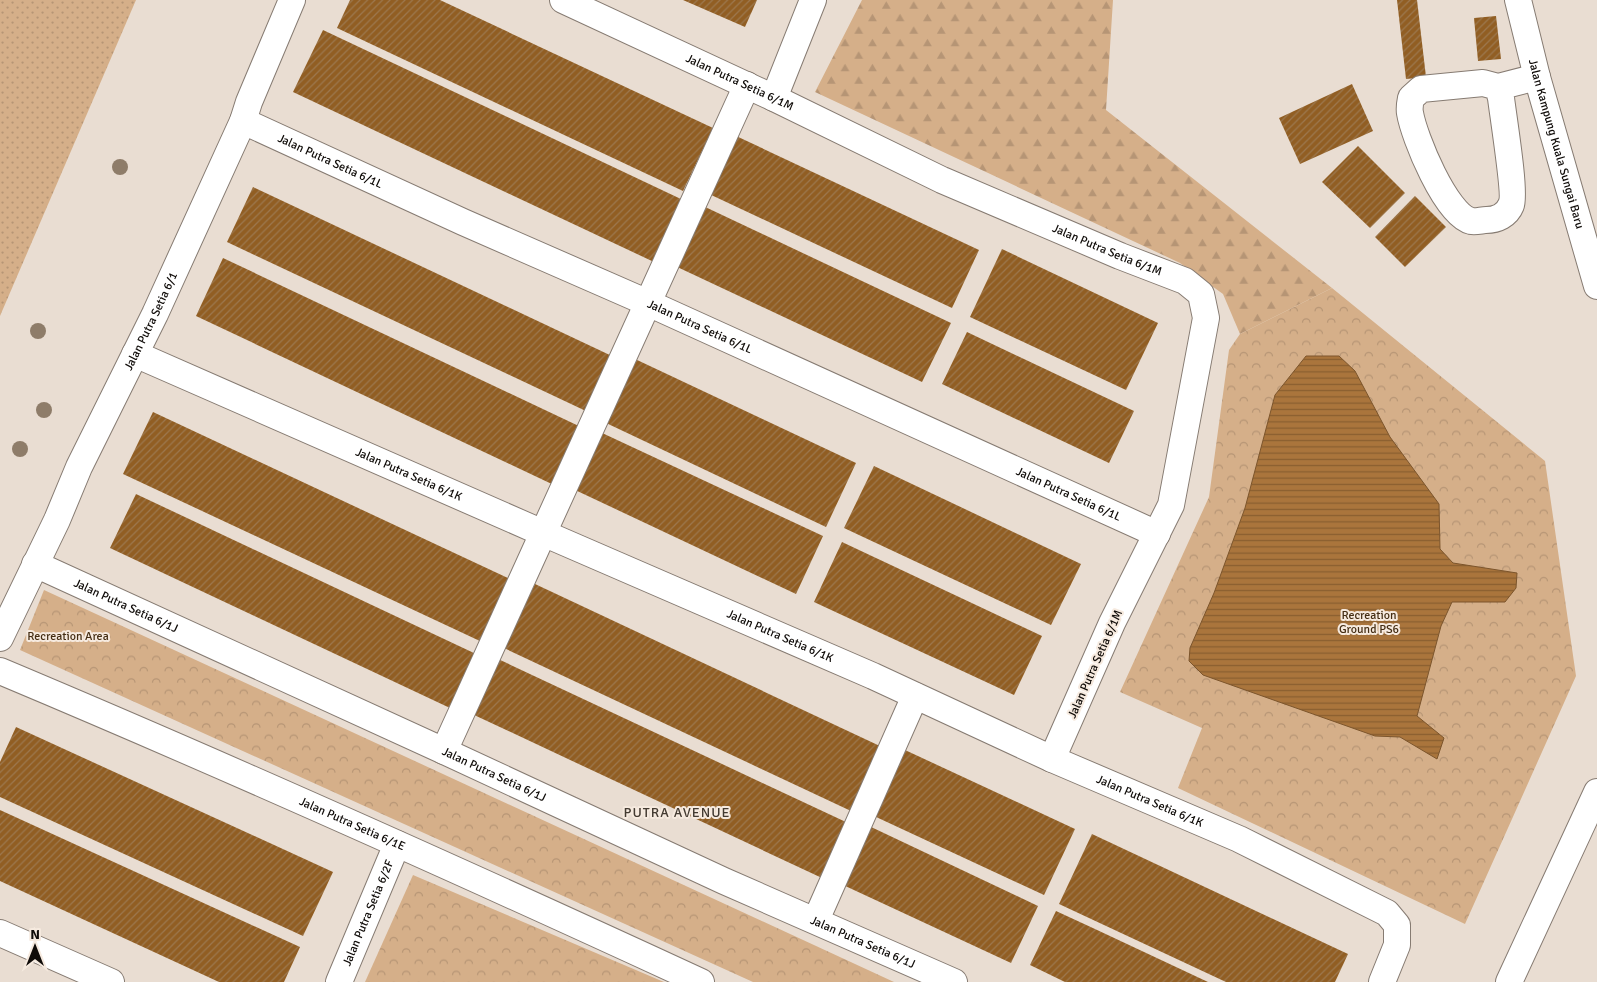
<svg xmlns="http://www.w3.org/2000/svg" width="1597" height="982" viewBox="0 0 1597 982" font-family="Signika,sans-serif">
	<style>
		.grass { fill: url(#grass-dots) }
		.forest { fill: url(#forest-firs) }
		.park { fill: url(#park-crowns) }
		.water { fill: url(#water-rules); stroke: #7c552c }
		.building { fill: url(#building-hatch) }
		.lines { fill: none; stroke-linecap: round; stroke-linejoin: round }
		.minor-casing { stroke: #867b72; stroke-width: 28 }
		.minor { stroke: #fff; stroke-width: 26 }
		.tree { fill: #8e7c69 }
		.labels { text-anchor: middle; stroke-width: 4; stroke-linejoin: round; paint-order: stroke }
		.street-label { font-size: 12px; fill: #0f0b08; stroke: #f6eadf }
		.park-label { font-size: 12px; fill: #442d13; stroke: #f6eadf }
		.neighbourhood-label { font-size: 14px; letter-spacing: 1px; fill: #433a31; stroke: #f6eadf }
	</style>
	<defs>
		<pattern id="grass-dots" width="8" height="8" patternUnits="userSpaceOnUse" patternTransform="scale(1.25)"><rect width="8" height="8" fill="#d5af89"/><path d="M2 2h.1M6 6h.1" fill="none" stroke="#b69575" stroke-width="1.8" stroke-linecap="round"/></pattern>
		<pattern id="forest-firs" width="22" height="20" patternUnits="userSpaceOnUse" patternTransform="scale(1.25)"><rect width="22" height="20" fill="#d5af89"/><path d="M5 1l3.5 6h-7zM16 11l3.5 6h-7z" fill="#b69575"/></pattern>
		<pattern id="park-crowns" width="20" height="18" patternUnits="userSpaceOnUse" patternTransform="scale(1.25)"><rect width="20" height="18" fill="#d5af89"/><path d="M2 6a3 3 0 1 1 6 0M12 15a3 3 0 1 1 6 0" fill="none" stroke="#b69575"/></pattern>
		<pattern id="water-rules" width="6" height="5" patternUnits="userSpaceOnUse" patternTransform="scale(1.25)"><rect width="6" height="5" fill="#aa753c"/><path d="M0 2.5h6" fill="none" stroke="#895e30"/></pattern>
		<pattern id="building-hatch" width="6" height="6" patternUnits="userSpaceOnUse" patternTransform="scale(1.25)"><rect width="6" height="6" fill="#915e23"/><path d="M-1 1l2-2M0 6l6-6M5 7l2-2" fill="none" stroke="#9c784f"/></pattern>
	</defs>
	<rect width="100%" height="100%" fill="#e9ddd2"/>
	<polygon class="grass" points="0,0 136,0 0,316"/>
	<polygon class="forest" points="862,0 1113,0 1106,110 1332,288 1240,334 1223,294 1180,263 815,92"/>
	<g class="park">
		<polygon points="1332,288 1545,461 1576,676 1465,924 1178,788 1202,728 1120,692 1209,497 1229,350 1240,334"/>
		<polygon points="44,590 894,982 753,982 20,650"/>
		<polygon points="413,875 664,982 365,982"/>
	</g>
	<polygon class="water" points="1306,356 1339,356 1355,371 1390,437 1439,504 1440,549 1453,563 1517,573 1516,588 1505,602 1452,602 1441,626 1417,716 1444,738 1437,759 1400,737 1375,736 1203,675 1189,661 1190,648 1214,593 1245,508 1275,395"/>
	<g class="building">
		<polygon points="350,0 440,0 713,128 683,191 337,28"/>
		<polygon points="683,0 757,0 745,27"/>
		<polygon points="1397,0 1417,0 1426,77 1406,79"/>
		<polygon points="1496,16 1501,59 1478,61 1474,18"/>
		<polygon points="323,30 683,200 654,262 293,92"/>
		<polygon points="1352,84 1373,131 1300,164 1279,118"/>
		<polygon points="734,135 979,250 952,308 707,193"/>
		<polygon points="1358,146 1405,193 1370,228 1322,182"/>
		<polygon points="253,187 614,357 588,412 227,242"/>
		<polygon points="1415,196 1446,227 1405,267 1375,237"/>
		<polygon points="701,205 951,323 922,382 673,265"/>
		<polygon points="1002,249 1158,323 1126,390 970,317"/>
		<polygon points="223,258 583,428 556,486 196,316"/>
		<polygon points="967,332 1134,411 1109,463 942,384"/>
		<polygon points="635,359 856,463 826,527 604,422"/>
		<polygon points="153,412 512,580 482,642 123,474"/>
		<polygon points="600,432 823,536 796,594 573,489"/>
		<polygon points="874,466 1081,564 1051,625 844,528"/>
		<polygon points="136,494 476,654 450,708 110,548"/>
		<polygon points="842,542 1042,636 1014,695 814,602"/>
		<polygon points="535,584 882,747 851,811 504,648"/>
		<polygon points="498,659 848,823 822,878 472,714"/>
		<polygon points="16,727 333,872 303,936 0,797 0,762"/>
		<polygon points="905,750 1075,829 1044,895 874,816"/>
		<polygon points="0,810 300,947 284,982 219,982 0,881"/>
		<polygon points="869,826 1038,906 1011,963 841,884"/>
		<polygon points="1092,834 1348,954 1335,982 1226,982 1059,904"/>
		<polygon points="1056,911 1095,929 1208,982 1065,982 1030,965"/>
	</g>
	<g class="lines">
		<defs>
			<g id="minor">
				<path id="s1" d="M563 0 774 98 942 180 1120 256 1185 281 1201 294 1206 318 1171 505 1112 623 1052 759"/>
				<path id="s2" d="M1518 0 1537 77 1597 286"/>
				<path d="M1498 87 1501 98C1503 115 1516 195 1511 205 1507 215 1497 220 1486 220 1482 220 1476 222 1471 221 1446 215 1414 137 1410 113 1409 108 1410 103 1411 98L1421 89 1483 83 1498 87 1537 77"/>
				<polyline points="774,98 813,0"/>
				<path id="s3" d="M243 121 463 222 648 303 1157 534"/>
				<path id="s4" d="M135 354 543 533 873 676 1052 759 1239 839 1387 913 1397 925V945L1382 982"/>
				<path id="s5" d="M35 564 444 751 724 881 954 982"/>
				<path id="s6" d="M0 638 57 520 79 467 155 314 243 121 249 102 292 0"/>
				<path id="s7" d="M0 671C236 770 469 875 701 982"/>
				<polyline points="444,751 747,85"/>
				<polyline points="816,920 915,696"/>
				<polyline points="0,933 111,982"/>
				<path id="s8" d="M339 982 397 844"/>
				<polyline points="1509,982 1597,792"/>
			</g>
		</defs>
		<use href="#minor" class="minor-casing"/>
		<use href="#minor" class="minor"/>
	</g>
	<g class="tree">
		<circle cx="120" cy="167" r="8"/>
		<circle cx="38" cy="331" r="8"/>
		<circle cx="44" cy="410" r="8"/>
		<circle cx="20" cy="449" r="8"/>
	</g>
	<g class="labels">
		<g class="street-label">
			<text dy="4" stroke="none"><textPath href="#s1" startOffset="195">Jalan Putra Setia 6/1M</textPath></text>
			<text dy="4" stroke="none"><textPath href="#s2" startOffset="149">Jalan Kampung Kuala Sungai Baru</textPath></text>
			<text dy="4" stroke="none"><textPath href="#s3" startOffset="96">Jalan Putra Setia 6/1L</textPath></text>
			<text dy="4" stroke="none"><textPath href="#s1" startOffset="599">Jalan Putra Setia 6/1M</textPath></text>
			<text dy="4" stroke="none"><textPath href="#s6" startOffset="351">Jalan Putra Setia 6/1</textPath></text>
			<text dy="4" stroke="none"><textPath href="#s3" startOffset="501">Jalan Putra Setia 6/1L</textPath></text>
			<text dy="4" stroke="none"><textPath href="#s4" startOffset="299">Jalan Putra Setia 6/1K</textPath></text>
			<text dy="4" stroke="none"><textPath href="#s3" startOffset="906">Jalan Putra Setia 6/1L</textPath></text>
			<text dy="4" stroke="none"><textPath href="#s5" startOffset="100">Jalan Putra Setia 6/1J</textPath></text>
			<text dy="4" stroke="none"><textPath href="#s4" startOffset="704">Jalan Putra Setia 6/1K</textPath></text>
			<text transform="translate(1095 664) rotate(-66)" y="4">Jalan Putra Setia 6/1M</text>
			<text dy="4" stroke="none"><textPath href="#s5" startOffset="505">Jalan Putra Setia 6/1J</textPath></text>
			<text dy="4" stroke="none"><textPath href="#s4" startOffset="1109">Jalan Putra Setia 6/1K</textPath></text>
			<text dy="4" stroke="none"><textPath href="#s7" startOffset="384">Jalan Putra Setia 6/1E</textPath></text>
			<text dy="4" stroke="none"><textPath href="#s8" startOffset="75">Jalan Putra Setia 6/2F</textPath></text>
			<text dy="4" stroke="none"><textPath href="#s5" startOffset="910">Jalan Putra Setia 6/1J</textPath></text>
		</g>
		<g class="park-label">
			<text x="1369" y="619">Recreation<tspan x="1369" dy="14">Ground PS6</tspan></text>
			<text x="68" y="640">Recreation Area</text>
		</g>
		<g class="neighbourhood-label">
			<text x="677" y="817">PUTRA AVENUE</text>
		</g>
	</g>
	<g transform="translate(35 947)" stroke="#f6eadf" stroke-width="4" paint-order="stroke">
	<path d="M0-4L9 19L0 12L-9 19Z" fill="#0f0b08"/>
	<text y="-8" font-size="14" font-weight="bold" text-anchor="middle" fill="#0f0b08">N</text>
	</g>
</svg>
